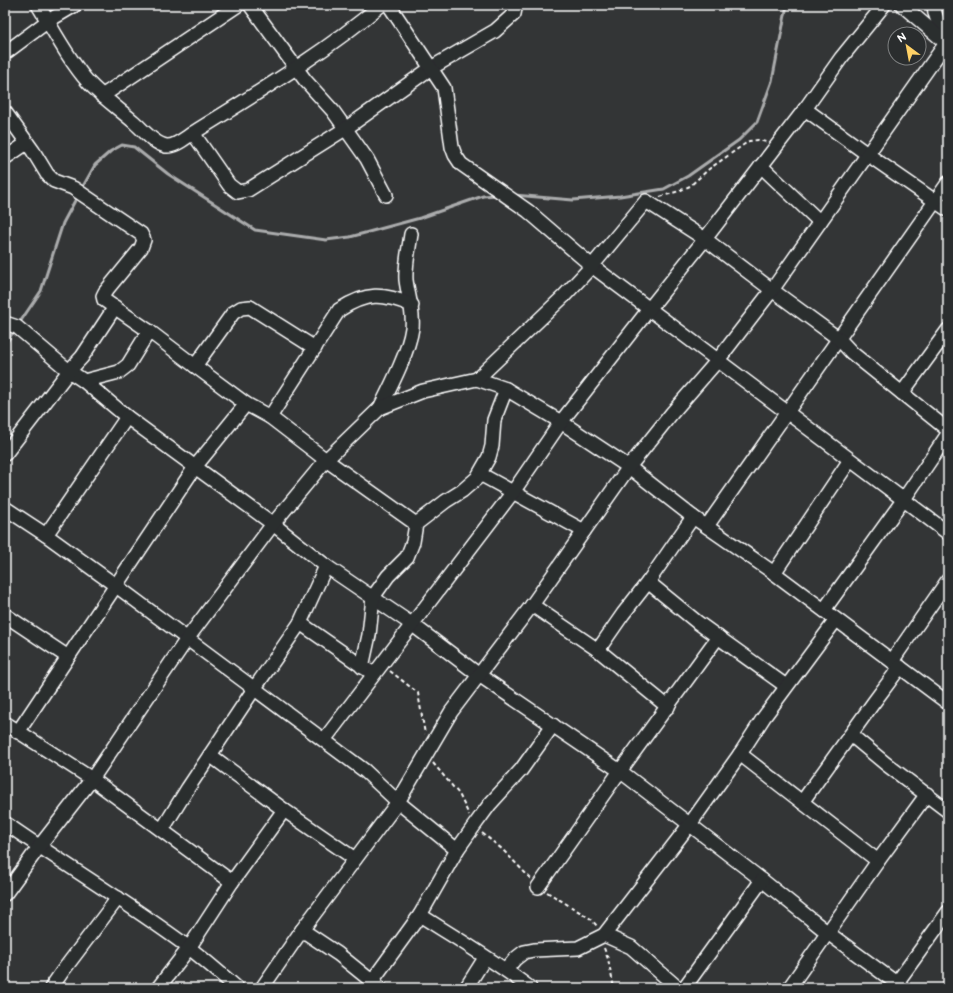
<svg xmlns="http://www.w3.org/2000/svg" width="953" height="993" viewBox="0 0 953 993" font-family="'Balsamiq Sans',sans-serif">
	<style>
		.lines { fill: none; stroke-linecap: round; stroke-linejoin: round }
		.stream { stroke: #abacad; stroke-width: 3 }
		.minor-casing { stroke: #fff; stroke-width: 16 }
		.path { stroke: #fff; stroke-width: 2; stroke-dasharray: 4 3; stroke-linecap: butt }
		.minor { stroke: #2a2d2e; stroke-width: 13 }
	</style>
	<rect width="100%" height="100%" fill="#333536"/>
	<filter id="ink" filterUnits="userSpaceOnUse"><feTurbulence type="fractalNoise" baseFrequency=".025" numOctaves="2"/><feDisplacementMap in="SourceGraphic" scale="8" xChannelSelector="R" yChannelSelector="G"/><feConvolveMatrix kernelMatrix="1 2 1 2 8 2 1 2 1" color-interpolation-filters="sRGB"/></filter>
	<g filter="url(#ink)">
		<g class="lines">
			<g class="stream">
				<polyline points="81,190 95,165 111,151 122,145 134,147 168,174 255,230 326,240 350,237 420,218 483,196 497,195"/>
				<polyline points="514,195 573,200 620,196 664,189 688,176 739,140 757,122 772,81 787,5"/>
				<polyline points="18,325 41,291 63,223 78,195"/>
				<polyline points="5,345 15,329"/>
			</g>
			<defs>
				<g id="minor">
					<path d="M38 5C54 31 68 59 88 82 102 97 119 109 134 122 143 130 154 144 166 146 175 147 185 138 193 133"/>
					<polyline points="250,5 305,80 333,111 367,159 386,195"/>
					<path d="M381 5C323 54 257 93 193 133L229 185 238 192 248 190 345 129 431 68 495 31 514 14 515 9 511 5"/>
					<polyline points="389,5 444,88 452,147 455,155 461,164 528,211 592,266 948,533"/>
					<polyline points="934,5 935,13 945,42"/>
					<polyline points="5,53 48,21 75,5"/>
					<polyline points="102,96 238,5"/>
					<polyline points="805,109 867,154 948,210"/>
					<polyline points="5,112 33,151 47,174 54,181 73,188 141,234 144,240 141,248 105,292 103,296 104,300 149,331 195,366 246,404 270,417 326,460 416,524"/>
					<polyline points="5,158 27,143"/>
					<polyline points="761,166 820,222"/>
					<polyline points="5,323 17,327 69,371 84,381 127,417 273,524 326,566 413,625 479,675 620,771 762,880 828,933 903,988"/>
					<polyline points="195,366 233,313 241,308 250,307 315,348"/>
					<polyline points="477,379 506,389 561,422 629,467 693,517 774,573 948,703"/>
					<polyline points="84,381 119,372 128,365 149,331"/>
					<polyline points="902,393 948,330"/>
					<path d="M380 408C391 386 409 351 412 328 414 311 408 296 406 280 405 265 409 249 411 234"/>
					<path d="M270 417 339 310C366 292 383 293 412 305"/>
					<polyline points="5,454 69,371 82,357 115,307"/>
					<polyline points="480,474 584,531"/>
					<polyline points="5,508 46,535 115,585 365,771 398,802 457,850"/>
					<polyline points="707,526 948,183"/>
					<polyline points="46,535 127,417"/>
					<polyline points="774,573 850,460"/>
					<polyline points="648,582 697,622 786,686"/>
					<polyline points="532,605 598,650 668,707"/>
					<polyline points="824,610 904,499 948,434"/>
					<polyline points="5,615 68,657"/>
					<polyline points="300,623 369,671"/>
					<polyline points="598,650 623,614 648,582 693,517"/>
					<polyline points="892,661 948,580"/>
					<polyline points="362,667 369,635 373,597 388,576 407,557 413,542 416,524 446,501 462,491 477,478 489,457 492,446 494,420 506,389"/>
					<polyline points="5,723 92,779 232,882"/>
					<polyline points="18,732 195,467 246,404"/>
					<polyline points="851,735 886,764 948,811"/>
					<polyline points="324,740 513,492 561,422 650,308 705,239 805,109 841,58 884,5"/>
					<polyline points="740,754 878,861"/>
					<polyline points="210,755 284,810 355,859"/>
					<polyline points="802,802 874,702 900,667"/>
					<path d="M5 823C65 865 129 903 188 947 205 960 221 974 237 988"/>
					<polyline points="162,830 188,788 254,689 300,623 326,566"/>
					<polyline points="538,887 620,771 718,637"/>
					<polyline points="5,894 39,847 92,779 187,639 273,524 326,460 380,408 423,391 477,379 564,296 592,266 646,201 705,239 772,290 839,339 852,353 948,430"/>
					<path d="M420 915C457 939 495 961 530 988"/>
					<polyline points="302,930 338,954 380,988"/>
					<polyline points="604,935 631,947 678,988"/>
					<polyline points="506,970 515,959 524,952 534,950 578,948 604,935 690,824 740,754 764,717 836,620"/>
					<polyline points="372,981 420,915 457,850 474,826 490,804 521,770 553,725"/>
					<polyline points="51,988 62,972 118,898"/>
					<polyline points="158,988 189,948 232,882 284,810"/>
					<polyline points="262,988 302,930 398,802 451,712 532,605 629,467 672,413 718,360 772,290 946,43 902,5"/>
					<polyline points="466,988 485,958"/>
					<polyline points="684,988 762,880"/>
					<polyline points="789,988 878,861 927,794"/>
					<polyline points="893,988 948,912"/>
				</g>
			</defs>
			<use href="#minor" class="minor-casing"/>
			<g class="path">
				<polyline points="660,197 679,191 690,186 709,169 749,141 758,140 766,142"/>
				<polyline points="390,671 418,693 425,734"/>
				<polyline points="433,763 459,794 469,815"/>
				<polyline points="482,833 502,849 531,879"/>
				<polyline points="547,892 591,919 597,926"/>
				<polyline points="604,948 608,959 614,988"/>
			</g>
			<use href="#minor" class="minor"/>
		</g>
	</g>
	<rect width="953" height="993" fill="none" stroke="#2a2d2e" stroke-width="20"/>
	<rect x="10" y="10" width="933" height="973" fill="none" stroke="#fff" stroke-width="1.5" filter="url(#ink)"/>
	<g transform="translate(907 46) rotate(328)"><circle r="19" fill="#2a2d2e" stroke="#7f8182"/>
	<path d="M0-3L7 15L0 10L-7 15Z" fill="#ffd166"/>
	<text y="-6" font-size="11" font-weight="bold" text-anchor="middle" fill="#ffffff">N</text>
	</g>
</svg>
